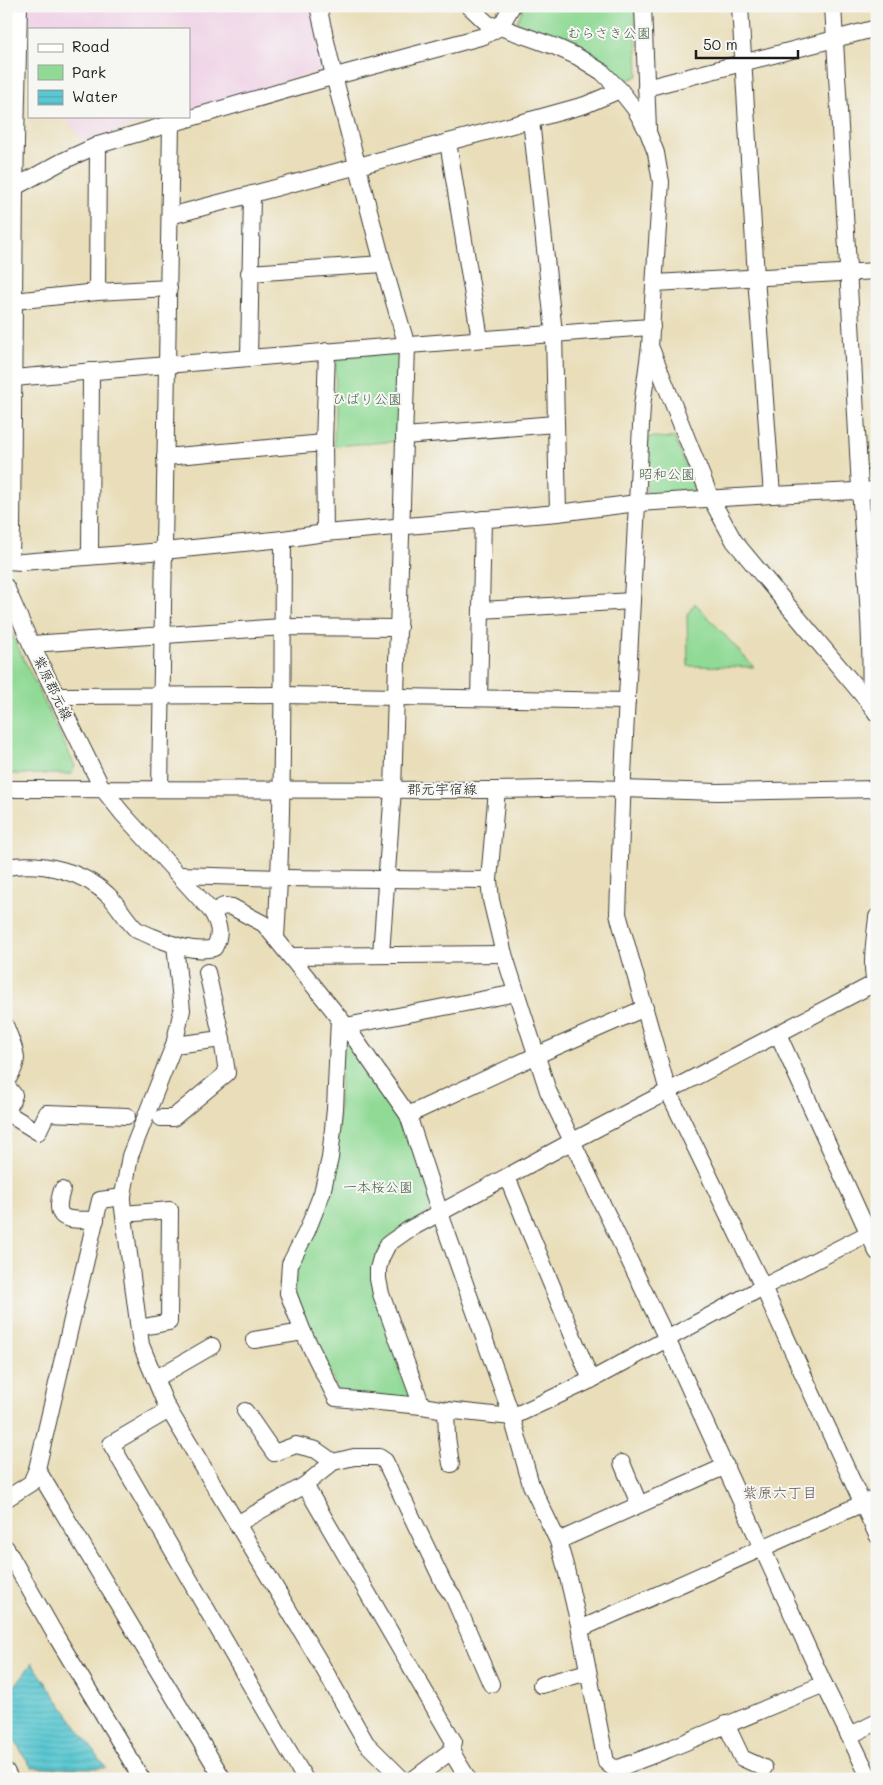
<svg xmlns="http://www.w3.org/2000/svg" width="883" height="1785" viewBox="0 0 883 1785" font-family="Mali,'Klee One',sans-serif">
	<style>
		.built { fill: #efd0e6 }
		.park { fill: #91da96; stroke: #567b59 }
		.water { fill: url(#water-rules); stroke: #3b7276 }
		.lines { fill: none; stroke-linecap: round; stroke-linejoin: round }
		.minor-casing { stroke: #3b3934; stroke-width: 18 }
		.minor { stroke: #fff; stroke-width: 16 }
		.labels { text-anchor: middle; stroke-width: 4; stroke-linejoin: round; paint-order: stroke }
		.park-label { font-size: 14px; fill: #455e47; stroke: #f6f6f2 }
		.street-label { font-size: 14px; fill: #1c1c1c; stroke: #f6f6f2 }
		.neighbourhood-label { font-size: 15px; fill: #635056; stroke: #f6f6f2 }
	</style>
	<defs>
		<pattern id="water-rules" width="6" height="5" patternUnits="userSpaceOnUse" patternTransform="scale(1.25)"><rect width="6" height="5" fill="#5ac7d1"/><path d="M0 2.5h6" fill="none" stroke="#4eaab3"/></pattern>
	</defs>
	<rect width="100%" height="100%" fill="#f6f6f2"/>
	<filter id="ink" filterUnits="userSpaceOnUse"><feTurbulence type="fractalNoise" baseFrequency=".02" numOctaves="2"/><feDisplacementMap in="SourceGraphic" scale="10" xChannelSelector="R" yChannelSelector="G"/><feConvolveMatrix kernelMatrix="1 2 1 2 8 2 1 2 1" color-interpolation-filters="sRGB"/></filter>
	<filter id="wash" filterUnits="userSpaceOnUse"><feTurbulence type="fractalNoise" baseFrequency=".0096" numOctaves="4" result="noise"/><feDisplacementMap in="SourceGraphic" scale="20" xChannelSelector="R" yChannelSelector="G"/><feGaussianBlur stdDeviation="1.12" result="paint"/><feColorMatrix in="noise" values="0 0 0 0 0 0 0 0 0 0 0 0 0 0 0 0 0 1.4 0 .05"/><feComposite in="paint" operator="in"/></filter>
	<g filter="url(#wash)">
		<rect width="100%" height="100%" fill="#e9deb9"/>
		<g class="built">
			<polygon points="28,6 312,6 327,69 189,110 189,29 29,29 29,68 27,65"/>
			<polygon points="64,116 167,116 83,141"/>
		</g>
		<g class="park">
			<polygon points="6,6 13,6 9,173 6,177"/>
			<path d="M524 6H635L638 76 625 81C617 74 610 66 602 59 578 41 547 33 519 24L517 21Z"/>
			<polygon points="399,353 400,441 334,446 336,357"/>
			<polygon points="649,437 675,438 695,489 693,493 651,495 646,491"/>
			<polygon points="695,603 754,667 688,666 687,615"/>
			<polygon points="6,622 75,766 72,774 6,774"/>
			<polygon points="348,1036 406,1120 434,1205 427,1214 377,1254 413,1395 410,1401 339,1393 294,1294 296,1265 321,1218 336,1163 342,1039"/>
		</g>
		<polygon class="water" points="32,1663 106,1768 32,1768 6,1728 6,1698"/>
	</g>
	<g filter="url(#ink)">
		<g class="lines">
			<defs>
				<g id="minor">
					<polyline points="318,6 334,76 383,264 407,346 393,789 381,954"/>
					<polyline points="469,6 488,24 500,27 556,47 578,57 602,72 620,90 635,109 648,132 656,153 661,182 650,346 711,499 734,541 870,704 877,714"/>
					<polyline points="643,6 648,129"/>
					<path d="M833 6C842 161 851 315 859 470 863 548 873 626 870 704L874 702"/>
					<polyline points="646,88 877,28"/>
					<polyline points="531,120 554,333 558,513"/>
					<polyline points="448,142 480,339"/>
					<polyline points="6,198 15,187 63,161 98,145 321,80 484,36 500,27 512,6"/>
					<polyline points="170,216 531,120 585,105 620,90"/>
					<polyline points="249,273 383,264"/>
					<polyline points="655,283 877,271"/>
					<polyline points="97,292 98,145"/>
					<polyline points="14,301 97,292 169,288"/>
					<polyline points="650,346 642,406 623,775 618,914 668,1091 763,1287 877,1535"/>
					<polyline points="249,358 252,194"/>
					<path d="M13 378C226 360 439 341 652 327"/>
					<polyline points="404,436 555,424"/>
					<polyline points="165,457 324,443"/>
					<polyline points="772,495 877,490"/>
					<polyline points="325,533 324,443 327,351"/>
					<polyline points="6,554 11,551 12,530 15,187 19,6"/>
					<polyline points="90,556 91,371"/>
					<polyline points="6,561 22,562 163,551 283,539 325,533 558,513 637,503 772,495 756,277 740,6"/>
					<path d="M6 587 31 644 102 788 122 813 212 912C219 925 222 934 214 948 193 953 171 944 151 936 147 934 141 932 137 930 129 924 118 905 110 897 84 871 42 861 6 867"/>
					<polyline points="481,610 632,601"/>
					<polyline points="31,644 283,627 399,628"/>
					<polyline points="56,696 282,695 627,701"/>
					<polyline points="479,698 483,519"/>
					<polyline points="6,789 497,790 590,788 718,792 877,789"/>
					<polyline points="160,789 171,123"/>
					<polyline points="497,790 489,880 491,900 504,954 548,1091 667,1339 824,1684 870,1779"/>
					<polyline points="179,875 280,878 489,880"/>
					<polyline points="212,912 224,906 232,907 264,924 346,1026 408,1115 440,1213 512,1417 531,1485 558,1541 566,1569 580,1629 606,1762 612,1767 619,1768 669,1749 824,1684"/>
					<path d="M877 917C875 938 869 970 877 990"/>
					<path d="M276 938C284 806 282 672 283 539"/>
					<polyline points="175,945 182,1010 174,1045 130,1156 122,1201 141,1345 166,1405 321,1664 366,1743 402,1779"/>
					<polyline points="290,956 504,954"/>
					<polyline points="207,972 222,1039"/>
					<polyline points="339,1018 335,1109 330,1158 322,1193 307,1231 290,1264 288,1293 303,1332 336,1398 422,1406 446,1410 512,1417 591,1380 763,1287 877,1229"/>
					<polyline points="346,1026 516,993"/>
					<path d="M6 1027C15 1052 23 1058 6 1082"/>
					<polyline points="778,1034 877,1252"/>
					<polyline points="6,1085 14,1095 7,1113 38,1132 47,1113 127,1116"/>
					<polyline points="408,1115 535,1056 645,1008"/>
					<polyline points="161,1118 173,1118 227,1073 222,1039 174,1045"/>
					<polyline points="507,1177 591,1380"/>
					<path d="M62 1190C51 1224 70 1219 96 1220"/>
					<polyline points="124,1214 170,1210 169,1322 139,1328"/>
					<polyline points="254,1340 303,1332"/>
					<polyline points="155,1379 212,1346"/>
					<polyline points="422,1406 381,1294 378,1279 378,1269 381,1258 388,1244 408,1230 571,1142 877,982"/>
					<polyline points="169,1410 111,1444 305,1779"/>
					<polyline points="446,1410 447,1437 451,1464"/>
					<polyline points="245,1411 274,1453 296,1445 316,1450 333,1462"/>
					<polyline points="622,1463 639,1504"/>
					<polyline points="37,1469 223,1779"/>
					<polyline points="305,1485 454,1742 451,1751 414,1779"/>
					<polyline points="6,1499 31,1483 37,1469 100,1200 123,1197"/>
					<polyline points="237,1524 305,1485 333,1462 354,1457 379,1457 385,1461 444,1584 453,1596 491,1684"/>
					<polyline points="558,1541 726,1466"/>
					<polyline points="6,1548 56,1636 142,1779"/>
					<polyline points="580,1629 877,1497"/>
					<polyline points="541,1685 588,1672"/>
					<polyline points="726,1724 742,1758 764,1768"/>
					<polyline points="849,1736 877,1722"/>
					<polyline points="451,1751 468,1779"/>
					<polyline points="6,1771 10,1779"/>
				</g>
			</defs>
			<use href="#minor" class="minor-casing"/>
			<use href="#minor" class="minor"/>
		</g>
	</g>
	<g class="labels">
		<g class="park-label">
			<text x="609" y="38">むらさき公園</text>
			<text x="367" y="404">ひばり公園</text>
			<text x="667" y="479">昭和公園</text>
			<text x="378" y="1192">一本桜公園</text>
		</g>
		<g class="street-label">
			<text transform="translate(53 688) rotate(64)" y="5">紫原郡元線</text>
			<text x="442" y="794">郡元宇宿線</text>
		</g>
		<g class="neighbourhood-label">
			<text x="780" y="1498">紫原六丁目</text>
		</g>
	</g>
	<rect width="883" height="1785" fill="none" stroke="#f6f6f2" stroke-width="25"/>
	<rect x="28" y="28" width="162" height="90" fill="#f6f6f2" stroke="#9f9f9c"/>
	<rect x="38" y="44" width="25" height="8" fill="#ffffff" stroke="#9f9f9c"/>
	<text x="72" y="52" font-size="15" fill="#1c1c1c">Road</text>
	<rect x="38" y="65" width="25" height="15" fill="#91da96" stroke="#9f9f9c"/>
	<text x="72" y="78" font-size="15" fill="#1c1c1c">Park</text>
	<rect x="38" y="90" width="25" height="15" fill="url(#water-rules)" stroke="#9f9f9c"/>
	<text x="72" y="102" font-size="15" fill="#1c1c1c">Water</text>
	<path d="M696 50v8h102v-8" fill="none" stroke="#1c1c1c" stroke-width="2.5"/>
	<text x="703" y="50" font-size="15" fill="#1c1c1c" stroke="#f6f6f2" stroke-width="4" paint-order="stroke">50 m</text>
</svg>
